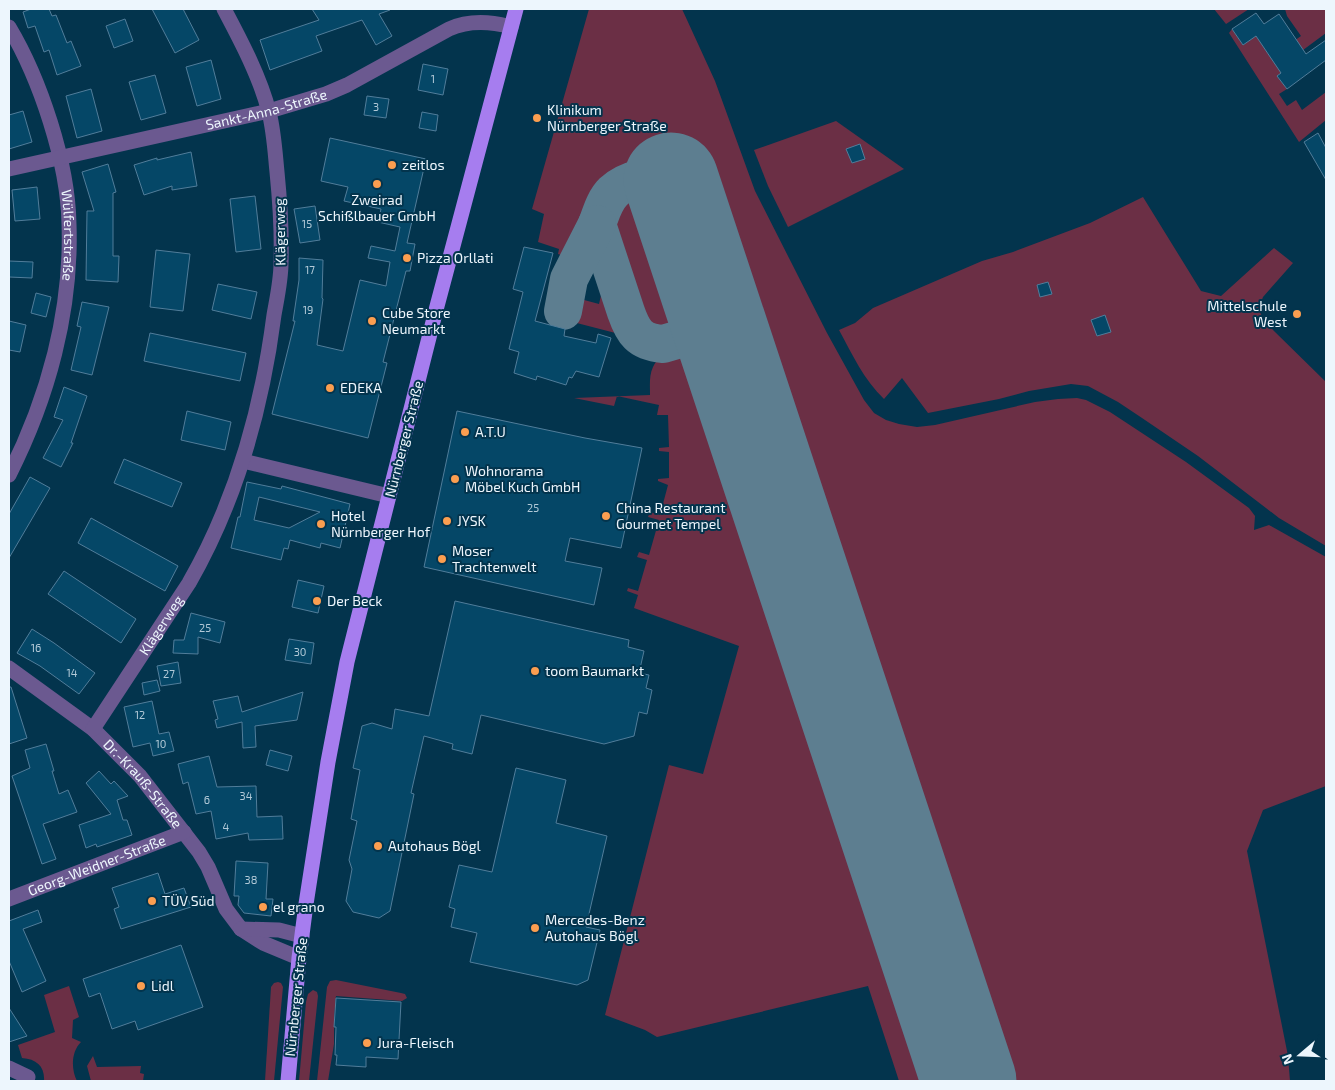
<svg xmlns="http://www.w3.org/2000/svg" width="1335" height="1090" viewBox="0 0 1335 1090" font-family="'Exo 2',sans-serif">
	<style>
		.green { fill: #6b2f45 }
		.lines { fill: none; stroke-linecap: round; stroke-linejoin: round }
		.taxiway { stroke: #5d7e90; stroke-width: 38 }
		.runway { stroke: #5d7e90; stroke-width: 95 }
		.building { fill: #054767; stroke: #517d9a; fill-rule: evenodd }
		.minor { stroke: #6b5990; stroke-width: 15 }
		.major { stroke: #a67def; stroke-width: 15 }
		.poi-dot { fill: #fb9e50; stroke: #03344d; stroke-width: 2 }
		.labels { text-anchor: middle; stroke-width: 4; stroke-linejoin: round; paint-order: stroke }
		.number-label { font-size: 11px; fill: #b3cad8 }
		.street-label { font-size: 14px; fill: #edf6fd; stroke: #03344d }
		.poi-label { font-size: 14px; fill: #edf6fd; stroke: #03344d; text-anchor: start }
	</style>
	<rect width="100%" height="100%" fill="#03344d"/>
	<g class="green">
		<polygon points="589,9 682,9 715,81 755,191 827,333 864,400 874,413 886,420 899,424 917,427 935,425 1035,402 1058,399 1077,398 1086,400 1110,412 1186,462 1249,508 1255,516 1254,530 1269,525 1326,557 1326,786 1263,810 1247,851 1288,1056 1290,1081 981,1081 678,162 630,177 611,187 603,198 573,259 558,254 559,249 538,242 544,214 532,209"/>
		<polygon points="1214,9 1249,9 1226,24"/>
		<polygon points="1285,9 1326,9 1326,33 1299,53 1302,58 1277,76 1287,89 1279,94 1287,106 1296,100 1302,110 1326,92 1326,120 1299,142 1229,33 1232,29 1243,45 1256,36 1271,57 1301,36 1287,16"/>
		<polygon points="836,121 904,169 788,227 768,186 754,150"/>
		<path d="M648 182 659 185 669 205 702 313 701 320 698 326C684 335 663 340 647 331 632 322 607 246 604 227 604 222 605 217 607 212 614 193 630 188 648 182Z"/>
		<path d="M1143 197 1201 291 1221 296 1274 248 1293 263 1263 297 1260 305V312L1263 319 1274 331 1326 382V546L1279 518 1198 456 1142 418 1118 402 1088 386 1071 384 1029 391 999 399 928 413 902 378 884 399C864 380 852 354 839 330L855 323 873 308 982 261 1013 252 1090 223Z"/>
		<polygon points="595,238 627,336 569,321 573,297 599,304 606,274 581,266"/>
		<path d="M702 342 712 347 719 359 957 1081H899L868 986 657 1037 645 1030 605 1015 669 765 703 774 739 646 634 608 638 595 627 591 628 588 638 591 647 560 637 557 639 552 649 555 659 520 648 517 650 512 660 515 668 485 658 481V479L669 478V452L659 451V448L669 447 668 415H657L659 405 617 396 614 406 574 398 650 395C650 386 649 375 653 367 661 350 685 344 702 342Z"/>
		<polygon points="336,980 401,993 405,994 407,998 402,1001 336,996 334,1017 334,1044 328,1081 317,1081 327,987 330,981"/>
		<polygon points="278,982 281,983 283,987 274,1081 265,1081 271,987 274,983"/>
		<path d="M69 986 79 1017 73 1020 72 1038 81 1042C71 1052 71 1069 77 1081H44C45 1067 37 1059 22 1058L18 1045 55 1032 44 995Z"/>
		<polygon points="313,990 317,992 318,996 309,1081 299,1081 306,1002 308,994"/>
		<polygon points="93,1056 97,1067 141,1066 140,1073 144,1074 143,1081 91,1081 87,1066"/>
	</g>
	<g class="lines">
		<g class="taxiway">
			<path d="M671 180C656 171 625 180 613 192 604 201 601 214 597 224L626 312C633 332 639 342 663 344L721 327"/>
			<polyline points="563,311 569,279 597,224"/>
		</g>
		<polyline class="runway" points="671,180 969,1081"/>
	</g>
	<g class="building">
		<polygon points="31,9 49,9 52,16 56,15 67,43 71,41 81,66 57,75 49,50 44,52 35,26 28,28 23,12"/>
		<polygon points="152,9 183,9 199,40 175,53"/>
		<polygon points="312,9 390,9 390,10 379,14 392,36 376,45 362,20 316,36 322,51 270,70 260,40 319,20"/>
		<polygon points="1256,13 1264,24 1279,14 1306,54 1326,40 1326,60 1287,89 1277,76 1281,73 1256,36 1243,45 1232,29"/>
		<polygon points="125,19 133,41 114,48 106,26"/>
		<polygon points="211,60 221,99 197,106 186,67"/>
		<polygon points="423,64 448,69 443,95 418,90"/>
		<polygon points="155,75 166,113 141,120 129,82"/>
		<polygon points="91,89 102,131 77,138 66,96"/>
		<polygon points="367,96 389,99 386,118 364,115"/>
		<polygon points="23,111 32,142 9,149 9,115"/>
		<polygon points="422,112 438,115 436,131 419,128"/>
		<polygon points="1318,133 1326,148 1326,180 1304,142"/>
		<polygon points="330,138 426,159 407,243 415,244 410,271 406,271 383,362 387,363 368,438 272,414 295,321 293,321 299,280 299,258 323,260 322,298 323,299 317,345 343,351 360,280 386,286 390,262 368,258 371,246 395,251 400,227 378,222 381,209 344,201 348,187 321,181"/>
		<polygon points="860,144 865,159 852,163 846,149"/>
		<polygon points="191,152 197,186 172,190 172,186 144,195 134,165 157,158 157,160"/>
		<polygon points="108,164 116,192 113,193 113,256 119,256 118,282 86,280 87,211 94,211 82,172"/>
		<polygon points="37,187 40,219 15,221 12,190"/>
		<polygon points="255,196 261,249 236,252 230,199"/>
		<polygon points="315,206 320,240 300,243 294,209"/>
		<polygon points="524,247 553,253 535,321 565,329 564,336 596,343 598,334 611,338 599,377 576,371 572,378 569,377 566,385 537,376 536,380 514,373 519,352 509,349 523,292 513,289"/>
		<polygon points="156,250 190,254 183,311 150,307"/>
		<polygon points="9,261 33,262 32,278 9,277"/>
		<polygon points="1048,282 1052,294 1040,297 1037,285"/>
		<polygon points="218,284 257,292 251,319 212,310"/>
		<polygon points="36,293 51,297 46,317 31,313"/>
		<polygon points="82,302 109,307 92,375 71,370 81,327 77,326"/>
		<polygon points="1105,315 1111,332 1097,336 1091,320"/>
		<polygon points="9,321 26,325 20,352 9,350"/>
		<polygon points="150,333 246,353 240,381 144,361"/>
		<polygon points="64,387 87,396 71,443 73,443 61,467 43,458 63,420 54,417"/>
		<polygon points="187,411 231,422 225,450 181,440"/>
		<polygon points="457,411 585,438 642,448 621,548 570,538 565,561 602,568 594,605 424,567"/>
		<polygon points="124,459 182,483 172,507 114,483"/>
		<polygon points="30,477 50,488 9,558 9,514"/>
		<path d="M247 482 281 489 282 486 350 504 340 548 321 543 320 548 290 540 288 549 284 548 281 560 231 548 238 517H240ZM259 497 320 512 289 528 254 520Z"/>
		<polygon points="91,518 178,566 165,591 78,543"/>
		<polygon points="64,571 136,619 121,643 48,594"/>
		<polygon points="298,580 324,586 318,613 292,607"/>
		<polygon points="455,601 629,640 628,647 644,651 639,673 649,675 646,688 652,690 647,714 639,712 634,736 604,744 481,715 472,754 452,749 453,744 424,736 411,793 414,794 390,911 379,918 353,912 346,901 352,869 349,860 357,821 351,819 360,770 353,768 362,726 372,723 392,729 395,709 429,716"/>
		<polygon points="191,613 225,622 220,643 198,637 198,654 173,653 174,640 184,640"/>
		<polygon points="32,629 54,643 95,673 79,694 40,666 17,653"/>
		<polygon points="289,639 314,643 311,664 285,660"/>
		<polygon points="178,662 181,683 161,686 157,666"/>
		<polygon points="157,680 160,691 144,695 142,683"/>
		<polygon points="9,687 11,687 27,738 9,744"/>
		<polygon points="303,692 297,720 255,726 256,747 243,748 242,722 217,728 215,720 218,719 213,701 238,696 242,712"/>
		<polygon points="152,701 159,734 169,732 174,751 153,756 150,743 133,747 124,707"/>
		<polygon points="46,744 54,771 52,771 59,794 68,790 77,812 43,824 56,859 42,864 12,776 30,768 25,750"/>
		<polygon points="270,750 292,756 288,771 266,765"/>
		<polygon points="209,756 217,787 256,786 257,817 282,816 283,839 249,840 248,833 216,839 211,811 196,814 188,782 183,784 178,764"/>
		<polygon points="516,768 566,780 556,823 607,836 586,927 600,930 588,980 577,985 470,962 477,933 451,927 455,909 449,907 459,865 492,872"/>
		<polygon points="99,771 111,784 114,781 128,796 117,800 123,820 127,820 132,835 97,847 96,844 86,848 79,825 111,814 86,783"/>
		<polygon points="236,861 268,863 266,899 273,899 271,916 244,913 238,905 239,896 234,896"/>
		<polygon points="158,873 165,894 184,888 191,907 121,929 114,909 119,907 112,888"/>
		<polygon points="38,910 42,922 23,929 46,981 22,992 9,961 9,921"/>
		<polygon points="181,945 203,1007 138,1030 135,1021 112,1029 100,993 89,997 83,979"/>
		<polygon points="336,998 401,1002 398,1059 366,1057 366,1067 336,1065 337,1055 335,1055 336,1027 334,1027"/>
		<polygon points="9,1008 27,1036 9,1042"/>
	</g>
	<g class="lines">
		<g class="minor">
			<path id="s1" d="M9 27C40 79 68 162 69 224 72 311 48 398 9 475"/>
			<path id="s2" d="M9 169 269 111 326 94 347 85 449 29C469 20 489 21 511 27"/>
			<polyline points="243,461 389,496"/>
			<path id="s3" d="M9 668 93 729 140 776 199 852 208 867 226 909 241 929 263 943 299 958"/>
			<path id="s4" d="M93 729 189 583C236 501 262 408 274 315 277 298 281 280 281 263 282 233 280 202 277 172 275 152 274 132 269 112 260 77 241 41 224 9"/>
			<path id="s5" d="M9 899 184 832"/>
			<polyline points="241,929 279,930 302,936"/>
			<polyline points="9,1068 28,1077"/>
		</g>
		<polyline class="major" points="288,1081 299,958 306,904 328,762 347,662 436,310 516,9"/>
	</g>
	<g class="poi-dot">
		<circle cx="537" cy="118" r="5"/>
		<circle cx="392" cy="165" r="5"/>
		<circle cx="377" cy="184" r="5"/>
		<circle cx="407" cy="258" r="5"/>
		<circle cx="1297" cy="314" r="5"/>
		<circle cx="372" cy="321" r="5"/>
		<circle cx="330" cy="388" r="5"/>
		<circle cx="465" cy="432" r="5"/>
		<circle cx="455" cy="479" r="5"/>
		<circle cx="606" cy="516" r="5"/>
		<circle cx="447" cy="521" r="5"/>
		<circle cx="321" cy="524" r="5"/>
		<circle cx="442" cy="559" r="5"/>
		<circle cx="317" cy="601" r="5"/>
		<circle cx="535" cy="671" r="5"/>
		<circle cx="378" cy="846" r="5"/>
		<circle cx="152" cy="901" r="5"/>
		<circle cx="263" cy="907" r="5"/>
		<circle cx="535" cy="928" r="5"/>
		<circle cx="141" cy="986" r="5"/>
		<circle cx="367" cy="1043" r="5"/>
	</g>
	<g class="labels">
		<g class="number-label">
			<text x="433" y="83">1</text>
			<text x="376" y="111">3</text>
			<text x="307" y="228">15</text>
			<text x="310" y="274">17</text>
			<text x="308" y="314">19</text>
			<text x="533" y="512">25</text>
			<text x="205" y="632">25</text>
			<text x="36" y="652">16</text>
			<text x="300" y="656">30</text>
			<text x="72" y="677">14</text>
			<text x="169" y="678">27</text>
			<text x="140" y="719">12</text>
			<text x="161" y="748">10</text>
			<text x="246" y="800">34</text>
			<text x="207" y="804">6</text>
			<text x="226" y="831">4</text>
			<text x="251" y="884">38</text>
		</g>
		<g class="street-label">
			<text dy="5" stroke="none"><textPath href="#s2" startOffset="264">Sankt-Anna-Straße</textPath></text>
			<text transform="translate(280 232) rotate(-91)" y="5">Klägerweg</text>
			<text dy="5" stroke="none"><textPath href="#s1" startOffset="219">Wülfertstraße</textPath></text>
			<text transform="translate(404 439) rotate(-76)" y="5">Nürnberger Straße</text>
			<text dy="5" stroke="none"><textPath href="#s4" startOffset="124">Klägerweg</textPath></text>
			<text dy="5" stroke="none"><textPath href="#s3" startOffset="178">Dr.-Krauß-Straße</textPath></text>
			<text dy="5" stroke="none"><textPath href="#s5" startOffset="94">Georg-Weidner-Straße</textPath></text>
			<text transform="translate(296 997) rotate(-84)" y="5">Nürnberger Straße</text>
		</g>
		<g class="poi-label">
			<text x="547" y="115">Klinikum<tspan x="547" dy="16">Nürnberger Straße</tspan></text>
			<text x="402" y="170">zeitlos</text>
			<text x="377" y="205" text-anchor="middle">Zweirad<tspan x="377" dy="16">Schißlbauer GmbH</tspan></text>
			<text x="417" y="263">Pizza Orllati</text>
			<text x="1287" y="311" text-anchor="end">Mittelschule<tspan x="1287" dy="16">West</tspan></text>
			<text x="382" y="318">Cube Store<tspan x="382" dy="16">Neumarkt</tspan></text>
			<text x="340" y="393">EDEKA</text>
			<text x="475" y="437">A.T.U</text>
			<text x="465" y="476">Wohnorama<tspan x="465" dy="16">Möbel Kuch GmbH</tspan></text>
			<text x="616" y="513">China Restaurant<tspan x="616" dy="16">Gourmet Tempel</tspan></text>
			<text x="331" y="521">Hotel<tspan x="331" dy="16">Nürnberger Hof</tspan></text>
			<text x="457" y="526">JYSK</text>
			<text x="452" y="556">Moser<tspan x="452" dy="16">Trachtenwelt</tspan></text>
			<text x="327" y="606">Der Beck</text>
			<text x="545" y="676">toom Baumarkt</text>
			<text x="388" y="851">Autohaus Bögl</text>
			<text x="162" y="906">TÜV Süd</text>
			<text x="273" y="912">el grano</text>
			<text x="545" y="925">Mercedes-Benz<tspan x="545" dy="16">Autohaus Bögl</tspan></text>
			<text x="151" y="991">Lidl</text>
			<text x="377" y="1048">Jura-Fleisch</text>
		</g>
	</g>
	<rect width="1335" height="1090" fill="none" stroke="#edf6fd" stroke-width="20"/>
	<g transform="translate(1300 1055) rotate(251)" stroke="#03344d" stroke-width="4" paint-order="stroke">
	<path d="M0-4L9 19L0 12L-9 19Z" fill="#edf6fd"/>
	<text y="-8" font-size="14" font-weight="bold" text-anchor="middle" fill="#edf6fd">N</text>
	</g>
</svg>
